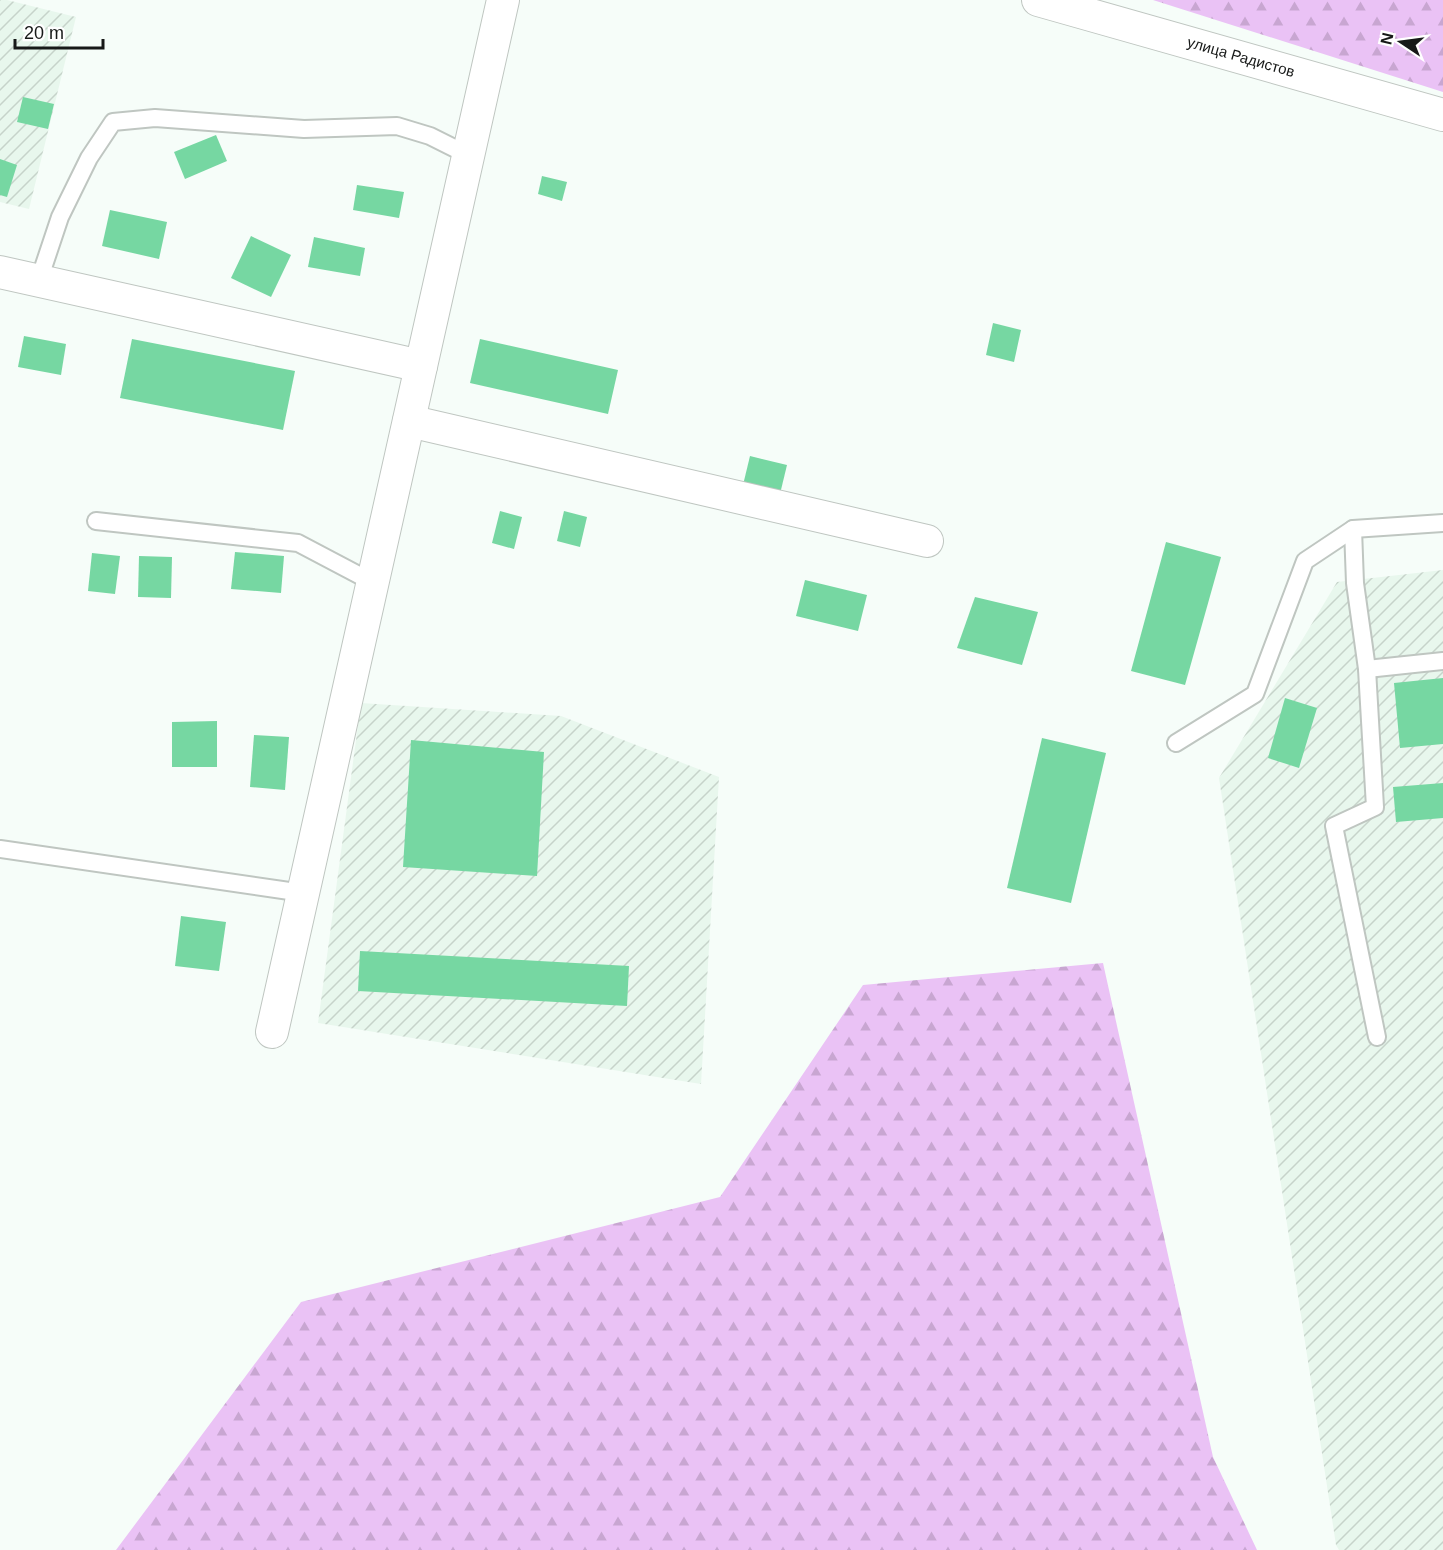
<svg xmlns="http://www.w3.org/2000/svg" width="1443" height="1550" viewBox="0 0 1443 1550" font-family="Arial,sans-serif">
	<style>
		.industrial { fill: url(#industrial-furrows) }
		.forest { fill: url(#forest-firs) }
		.building { fill: #76d7a2 }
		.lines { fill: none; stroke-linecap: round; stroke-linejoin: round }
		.service-casing { stroke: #bfc6c1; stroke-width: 20 }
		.minor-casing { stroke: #bfc6c1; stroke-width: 34 }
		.service { stroke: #fff; stroke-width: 16 }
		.minor { stroke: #fff; stroke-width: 32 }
		.labels { text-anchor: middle; stroke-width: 6; stroke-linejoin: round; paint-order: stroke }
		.street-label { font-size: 15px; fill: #171918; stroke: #fff }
	</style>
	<defs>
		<pattern id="industrial-furrows" width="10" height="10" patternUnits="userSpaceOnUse" patternTransform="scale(1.5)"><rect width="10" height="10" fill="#e8f7ed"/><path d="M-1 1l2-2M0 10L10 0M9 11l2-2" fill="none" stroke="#c6d3ca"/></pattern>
		<pattern id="forest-firs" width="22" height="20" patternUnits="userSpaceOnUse" patternTransform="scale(1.5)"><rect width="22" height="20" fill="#eac2f5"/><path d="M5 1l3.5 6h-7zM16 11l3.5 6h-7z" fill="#c8a6d1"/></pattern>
	</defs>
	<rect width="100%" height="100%" fill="#f6fdf9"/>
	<g class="industrial">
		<polygon points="0,0 7,0 76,17 29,209 0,202"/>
		<polygon points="1443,570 1443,1550 1339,1550 1336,1545 1219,778 1337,582"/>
		<polygon points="361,703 561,716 719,777 701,1084 318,1023"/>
	</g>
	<g class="forest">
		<polygon points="1153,0 1443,0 1443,92"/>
		<polygon points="1103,963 1213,1457 1257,1550 116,1550 301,1302 720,1197 863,985"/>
	</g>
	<g class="building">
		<polygon points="23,97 54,104 48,129 17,122"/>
		<polygon points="216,135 227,161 185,179 174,152"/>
		<polygon points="0,159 17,165 7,197 0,195"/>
		<polygon points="542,176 567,182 562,201 538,194"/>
		<polygon points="357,185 404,192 399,218 353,210"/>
		<polygon points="110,210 167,222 159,259 102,246"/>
		<polygon points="251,236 291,255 271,297 231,278"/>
		<polygon points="314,237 365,248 360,276 308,267"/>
		<polygon points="993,323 1021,330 1014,362 986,355"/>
		<polygon points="24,336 66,344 61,375 18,367"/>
		<polygon points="132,339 295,371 283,430 120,398"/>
		<polygon points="480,339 618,370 608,414 470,383"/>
		<polygon points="750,456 787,465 780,494 743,485"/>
		<polygon points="500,511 522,517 514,549 492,543"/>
		<polygon points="564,511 587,517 580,547 557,541"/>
		<polygon points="1166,542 1221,557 1185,685 1131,671"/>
		<polygon points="235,552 284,556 281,593 231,589"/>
		<polygon points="92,553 120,556 115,594 88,591"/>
		<polygon points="139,556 172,557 171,598 138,597"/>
		<polygon points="805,580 867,595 858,631 796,616"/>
		<polygon points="975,597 1038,612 1022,665 957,648"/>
		<polygon points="1443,678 1443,744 1400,748 1394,683"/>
		<polygon points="1285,698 1317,708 1299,768 1268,758"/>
		<polygon points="217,721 217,767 172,767 172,722"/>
		<polygon points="254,735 289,737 285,790 250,787"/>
		<polygon points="1042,738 1106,753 1071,903 1007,888"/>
		<polygon points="411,740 544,752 537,876 403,867"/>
		<polygon points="1443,783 1443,818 1396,822 1393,787"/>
		<polygon points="181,916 226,922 219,971 175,966"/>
		<polygon points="360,951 629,966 627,1006 358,991"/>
	</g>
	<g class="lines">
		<defs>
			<g id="service">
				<polyline points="39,280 60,217 89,158 113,122 155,118 304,129 397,126 430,136 468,155"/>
				<polyline points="96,521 298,543 372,582"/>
				<polyline points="1353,529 1355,583 1367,669 1375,807 1334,826 1377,1037"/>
				<polyline points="1367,669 1443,661"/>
				<polyline points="1176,743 1255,694 1305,561 1353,529 1443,523"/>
				<polyline points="0,849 303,893"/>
			</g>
			<g id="minor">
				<polyline points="1038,0 1443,115"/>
				<polyline points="0,272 421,366"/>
				<polyline points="409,421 927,541"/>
				<polyline points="272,1032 503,0"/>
			</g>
		</defs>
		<use href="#service" class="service-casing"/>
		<use href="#minor" class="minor-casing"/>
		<use href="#service" class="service"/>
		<use href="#minor" class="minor"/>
	</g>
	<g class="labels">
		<g class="street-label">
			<text transform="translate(1241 57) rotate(16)" y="5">улица Радистов</text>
		</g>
	</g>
	<g transform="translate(1401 42) rotate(283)" stroke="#ffffff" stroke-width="4.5" paint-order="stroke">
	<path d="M0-4.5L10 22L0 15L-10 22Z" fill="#171918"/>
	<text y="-9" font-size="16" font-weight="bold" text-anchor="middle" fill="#171918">N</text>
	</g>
	<path d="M15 39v9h88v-9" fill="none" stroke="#171918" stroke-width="3"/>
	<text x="24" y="39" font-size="18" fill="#171918" stroke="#ffffff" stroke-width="4.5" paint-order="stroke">20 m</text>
</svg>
